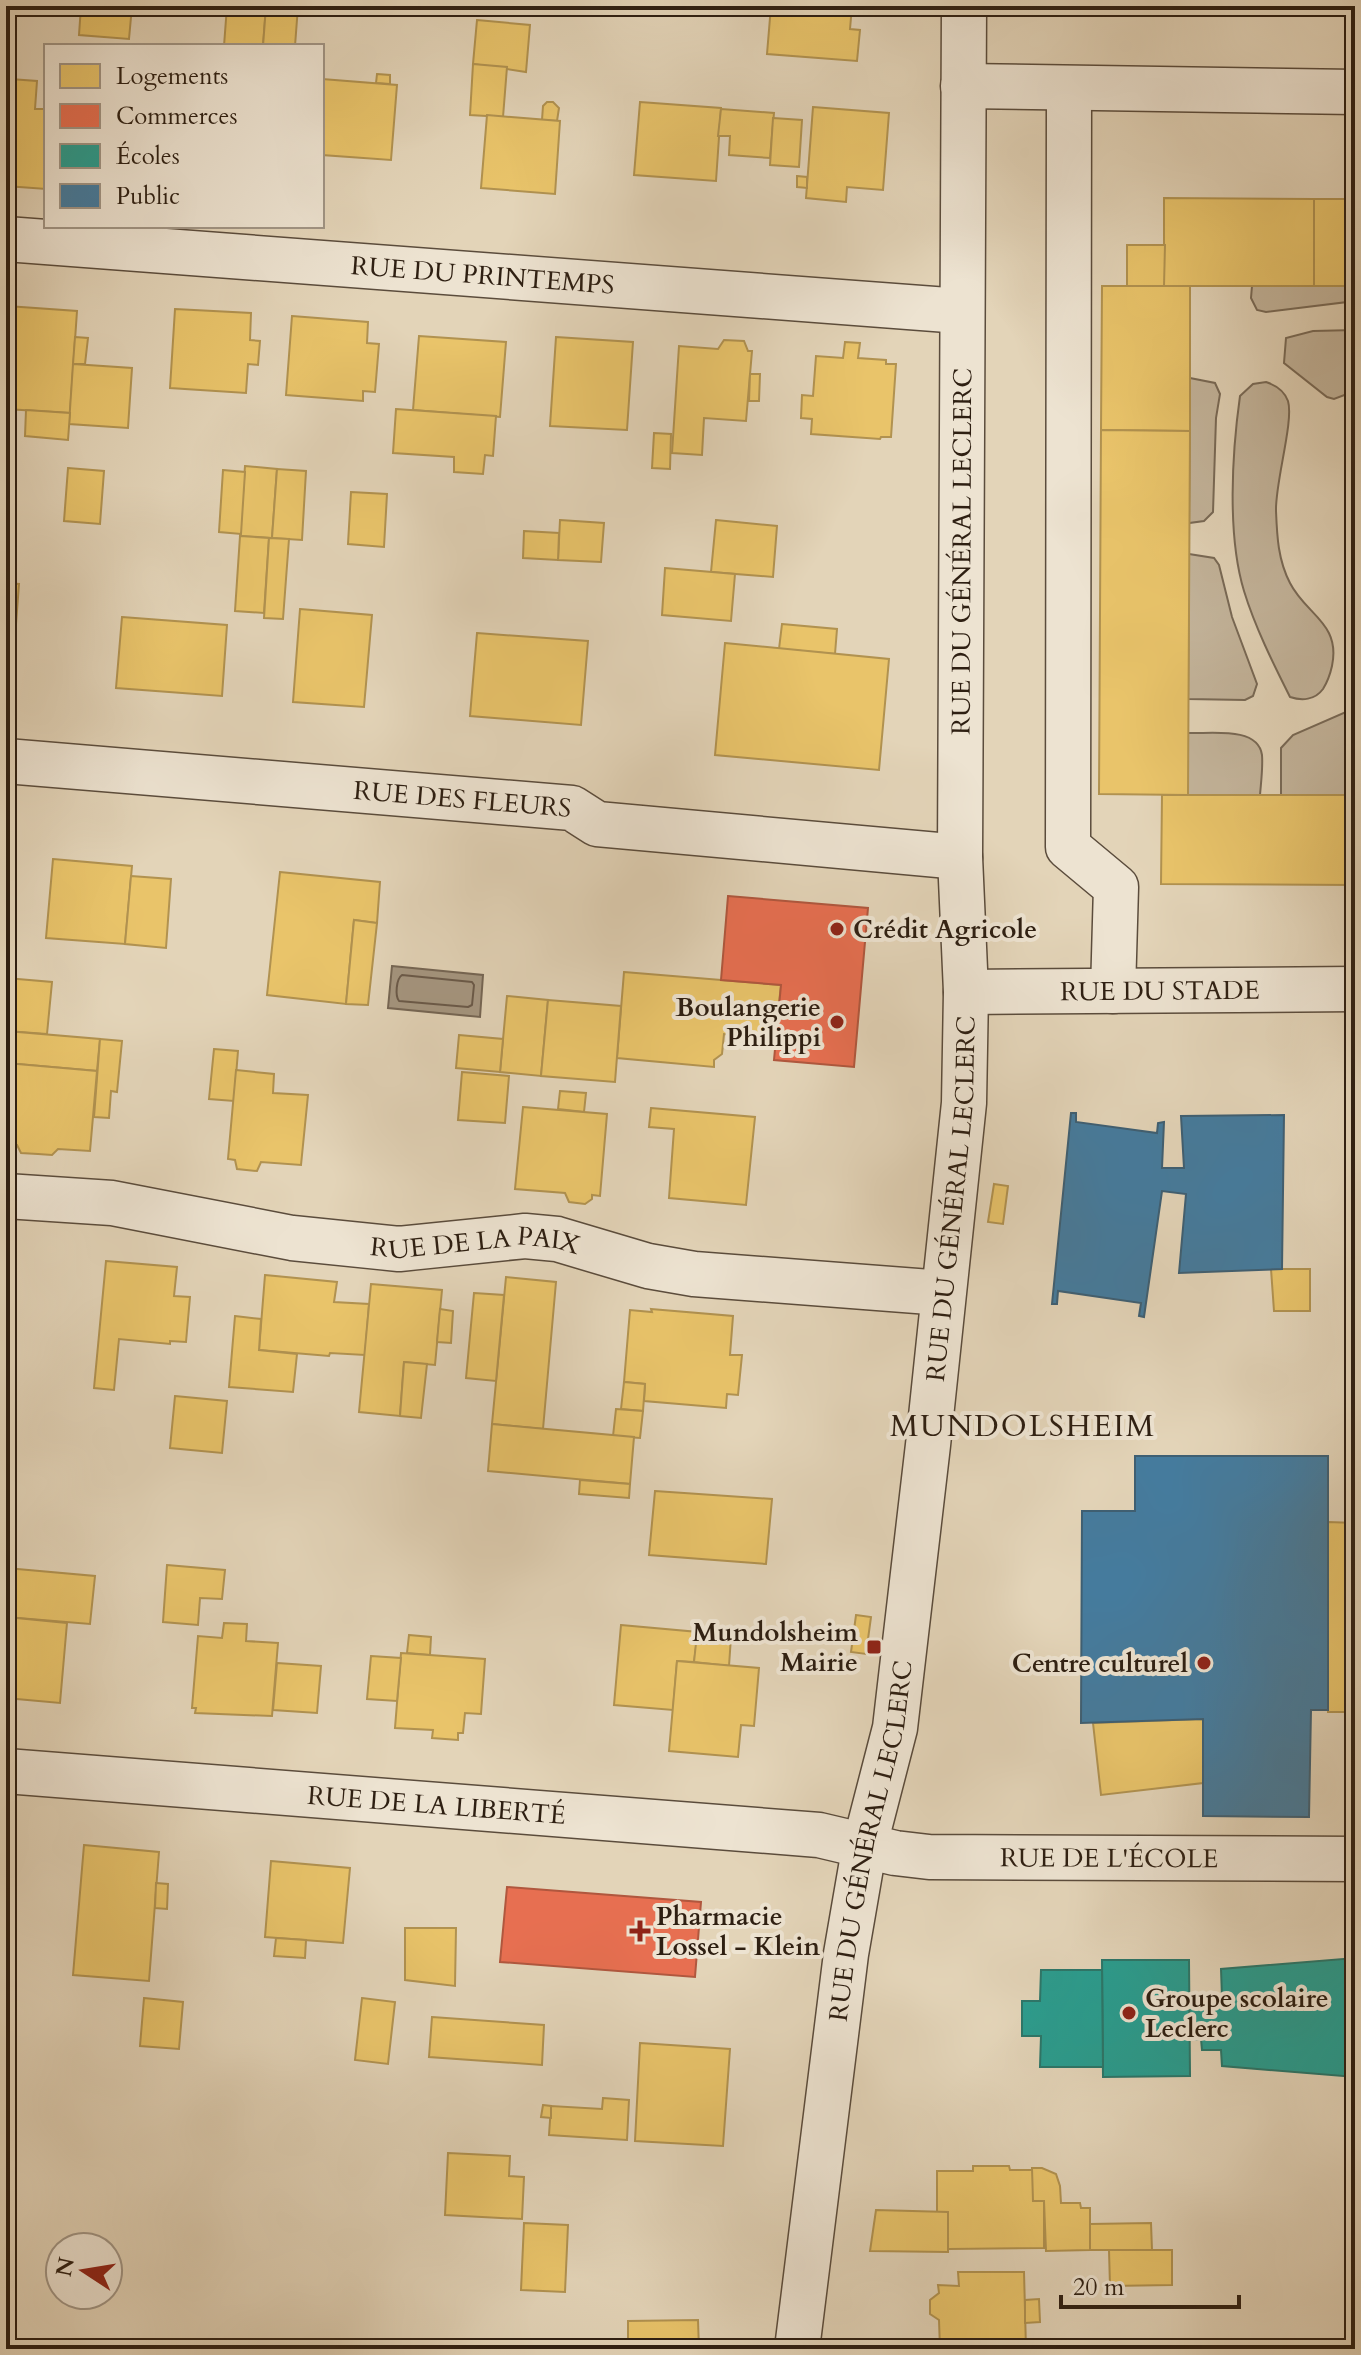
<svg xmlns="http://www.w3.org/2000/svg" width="1361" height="2355" viewBox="0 0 1361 2355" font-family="Cardo,serif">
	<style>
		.green { fill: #c4b59c; stroke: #796a57; stroke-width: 2 }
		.water { fill: #a59680; stroke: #756654; stroke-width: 2 }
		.homes { fill: #e9c46a; stroke: #b19250; stroke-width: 2 }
		.shops { fill: #e76f51; stroke: #b0573e; stroke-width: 2 }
		.schools { fill: #2a9d8f; stroke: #2b776a; stroke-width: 2 }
		.public { fill: #457b9d; stroke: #3e5f73; stroke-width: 2 }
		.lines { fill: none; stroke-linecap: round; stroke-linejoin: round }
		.shore { stroke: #6a5a49; stroke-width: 2 }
		.minor-casing { stroke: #5b4c3c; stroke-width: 47 }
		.minor { stroke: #ede3d1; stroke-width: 44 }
		.poi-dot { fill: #8f2418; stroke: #ede3d1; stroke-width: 3 }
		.labels { text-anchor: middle; stroke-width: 8; stroke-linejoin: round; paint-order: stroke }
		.street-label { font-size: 26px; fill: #2e1f12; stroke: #ede3d1 }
		.poi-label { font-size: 26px; font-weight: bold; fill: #2e1f12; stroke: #ede3d1; text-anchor: start }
		.quarter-label { font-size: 30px; letter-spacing: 2px; fill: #2e1f12; stroke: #ede3d1 }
	</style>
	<rect width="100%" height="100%" fill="#e3d4b8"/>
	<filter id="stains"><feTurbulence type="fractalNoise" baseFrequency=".0025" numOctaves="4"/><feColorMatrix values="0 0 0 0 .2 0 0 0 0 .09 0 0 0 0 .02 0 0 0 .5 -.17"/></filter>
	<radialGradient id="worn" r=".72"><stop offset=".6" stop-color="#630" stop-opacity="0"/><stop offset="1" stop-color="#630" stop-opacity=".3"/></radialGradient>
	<g class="green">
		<polygon points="1252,286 1355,286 1355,301 1266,312 1257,310 1251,298"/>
		<polygon points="1355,330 1355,391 1334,399 1327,397 1284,363 1286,338 1313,331"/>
		<polygon points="1190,378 1215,383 1220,394 1216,418 1213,512 1204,521 1189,523"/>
		<path d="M1266 382C1275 385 1284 390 1288 401 1294 421 1275 483 1276 511 1277 536 1278 560 1290 583 1306 615 1341 623 1332 666 1330 675 1328 681 1323 689 1315 700 1302 701 1290 697 1273 663 1255 627 1244 591 1227 535 1232 453 1240 396L1253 384Z"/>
		<polygon points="1189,554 1214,558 1219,565 1232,617 1257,684 1253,696 1245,700 1188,699"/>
		<polygon points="1355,708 1355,795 1281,795 1281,748 1293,735"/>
		<path d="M1188 733C1210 734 1258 726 1262 755 1263 768 1261 782 1260 795H1188Z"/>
	</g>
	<polygon class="water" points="392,966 483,975 480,1017 388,1008"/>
	<g class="homes">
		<polygon points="81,6 132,6 129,39 79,35"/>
		<polygon points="227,6 266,6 263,46 224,46"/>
		<polygon points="266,6 298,6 295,46 263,46"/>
		<polygon points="308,6 394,6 394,13"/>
		<polygon points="771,6 852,6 850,29 860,30 857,61 767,54"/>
		<polygon points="477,20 530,25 526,72 473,64"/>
		<polygon points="473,64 507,67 503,117 470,115"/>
		<polygon points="377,74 390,75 390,84 376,83"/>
		<polygon points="10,79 37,81 35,109 46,109 46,189 6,186"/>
		<polygon points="322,79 397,85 391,160 322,155"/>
		<polygon points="547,102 553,102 559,108 557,121 542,120 543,106"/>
		<polygon points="640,102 721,108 716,181 634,175"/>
		<polygon points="813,107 889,113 883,190 847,187 846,202 806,198"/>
		<polygon points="721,109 774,113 770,158 729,155 730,136 718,136"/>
		<polygon points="487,115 560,121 555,194 481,188"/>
		<polygon points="773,118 802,120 799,167 770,165"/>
		<polygon points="797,176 807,177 807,188 797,187"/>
		<polygon points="1164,198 1314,199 1314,286 1164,286"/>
		<rect x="1314" y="199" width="41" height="87"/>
		<polygon points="1127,245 1165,245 1164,286 1127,286"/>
		<polygon points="1102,286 1190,286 1190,431 1101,430"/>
		<polygon points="7,306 77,311 70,413 6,409"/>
		<polygon points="175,309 251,313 250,340 260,341 258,365 248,364 246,393 170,388"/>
		<polygon points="292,316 368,322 367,343 379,344 375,392 363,391 363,401 286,395"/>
		<polygon points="419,336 506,342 500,417 413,410"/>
		<polygon points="75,337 88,338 85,364 73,364"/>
		<polygon points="556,337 633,342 627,430 550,426"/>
		<polygon points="724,340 744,341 748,351 752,351 746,421 704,418 702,455 672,453 679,346 718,349"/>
		<polygon points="845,342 860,343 858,358 886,360 886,364 896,364 891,437 881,437 880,439 811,434 812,419 801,418 802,395 813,396 816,356 843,358"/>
		<polygon points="73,364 132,368 128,428 69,424"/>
		<polygon points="750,374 760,374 759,401 749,401"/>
		<polygon points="396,409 496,416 493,456 485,455 483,474 454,472 454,457 393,453"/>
		<polygon points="26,410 70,413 68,440 25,436"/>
		<polygon points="1101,430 1190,431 1188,795 1099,794"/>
		<polygon points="654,433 671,434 670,469 652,468"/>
		<polygon points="245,466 277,469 272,538 240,536"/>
		<polygon points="68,468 104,471 100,524 64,521"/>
		<polygon points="277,469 306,471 302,540 272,538"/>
		<polygon points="223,470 245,472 241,534 219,532"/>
		<polygon points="351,492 387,494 384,547 348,544"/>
		<polygon points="560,520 604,523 601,562 558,560"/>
		<polygon points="716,520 777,526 773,577 711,572"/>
		<polygon points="524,531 559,533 558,560 523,558"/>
		<polygon points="240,536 269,538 264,613 235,611"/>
		<polygon points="269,538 289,539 283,619 264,618"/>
		<polygon points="665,568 735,574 731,621 662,615"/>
		<polygon points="6,583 19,584 12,677 6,676"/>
		<polygon points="300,609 372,615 364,707 293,702"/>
		<polygon points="122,617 227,625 222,696 116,688"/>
		<polygon points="782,624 837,629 835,654 779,649"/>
		<polygon points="477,633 588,641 581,725 470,716"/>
		<polygon points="725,643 889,659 879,770 715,755"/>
		<polygon points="1162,795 1355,795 1355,885 1161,884"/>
		<polygon points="53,859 132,866 125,944 46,938"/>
		<polygon points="280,872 380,882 377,923 354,920 346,1004 267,995"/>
		<polygon points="131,876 171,879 166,948 125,944"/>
		<polygon points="354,920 377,923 368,1005 346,1004"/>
		<polygon points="624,972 781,985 775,1039 724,1034 722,1054 714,1060 714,1067 617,1058"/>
		<polygon points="6,978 52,982 47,1034 6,1031"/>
		<polygon points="507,996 548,1000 541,1076 500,1072"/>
		<polygon points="548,1000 621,1006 615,1082 541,1076"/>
		<polygon points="6,1031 100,1039 97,1071 6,1063"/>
		<polygon points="459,1035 503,1039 500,1072 456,1068"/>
		<polygon points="100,1039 122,1041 117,1092 111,1091 109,1118 94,1117"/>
		<polygon points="214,1049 238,1051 234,1101 209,1099"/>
		<polygon points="6,1063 97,1071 90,1151 58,1149 52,1155 38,1154 21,1153 17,1145 6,1144"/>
		<polygon points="236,1070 274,1074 273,1093 308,1095 301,1165 261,1162 257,1171 237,1169 235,1160 228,1159"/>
		<polygon points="462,1072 509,1076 505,1123 458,1120"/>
		<polygon points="560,1091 586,1093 584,1112 558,1109"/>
		<polygon points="523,1107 607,1114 600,1196 592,1195 592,1199 585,1204 569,1202 565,1193 515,1189"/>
		<polygon points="651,1108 755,1117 746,1205 669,1198 674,1129 649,1127"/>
		<polygon points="994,1184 1008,1186 1003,1224 988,1222"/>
		<polygon points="106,1261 177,1267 174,1296 190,1297 186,1342 170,1341 170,1344 119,1339 114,1390 94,1388"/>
		<polygon points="1271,1269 1310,1269 1310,1311 1274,1311"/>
		<polygon points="265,1275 337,1282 334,1302 369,1304 365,1355 330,1353 329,1356 259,1350"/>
		<polygon points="506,1277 556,1282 543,1429 492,1424"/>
		<polygon points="371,1284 442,1290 435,1365 404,1362 400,1416 359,1412"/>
		<polygon points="474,1293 504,1295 496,1381 466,1378"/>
		<polygon points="440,1309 453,1311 451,1343 437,1342"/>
		<polygon points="651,1309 733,1316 730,1355 742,1355 738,1395 727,1394 726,1408 644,1401 645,1384 624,1382 630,1310 652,1312"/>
		<polygon points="235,1316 261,1319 259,1350 297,1354 293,1392 229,1387"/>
		<polygon points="404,1362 427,1364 421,1418 400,1416"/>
		<polygon points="624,1382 645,1384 643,1411 621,1409"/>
		<polygon points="175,1396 227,1401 222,1453 170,1448"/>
		<polygon points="616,1409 643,1411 640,1438 613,1436"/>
		<polygon points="492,1424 634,1437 630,1484 488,1471"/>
		<polygon points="580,1480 630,1484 629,1498 579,1494"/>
		<polygon points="655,1491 772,1499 766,1564 649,1555"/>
		<polygon points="1328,1522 1355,1523 1355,1712 1328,1712"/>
		<polygon points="167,1565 225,1570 222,1599 200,1598 198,1625 163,1622"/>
		<polygon points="6,1568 95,1576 90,1624 6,1617"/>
		<polygon points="856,1615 871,1617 866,1654 851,1652"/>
		<polygon points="6,1617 67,1623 60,1703 6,1698"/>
		<polygon points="224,1623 247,1624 246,1641 278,1643 272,1716 195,1713 196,1708 192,1708 198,1636 222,1638"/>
		<polygon points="621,1625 698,1632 694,1662 677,1661 673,1710 614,1705"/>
		<polygon points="697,1634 731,1637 729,1666 694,1662"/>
		<polygon points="409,1635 431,1637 430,1655 407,1653"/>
		<polygon points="401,1653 485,1659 481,1714 465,1713 463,1733 458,1733 458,1740 432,1738 433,1730 395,1728"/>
		<polygon points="371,1656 401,1658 397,1701 367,1699"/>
		<polygon points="677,1661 759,1668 754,1726 741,1725 738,1757 669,1751"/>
		<polygon points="277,1663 321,1666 317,1713 273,1710"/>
		<polygon points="1203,1719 1203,1783 1101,1795 1093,1723"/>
		<polygon points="84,1845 159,1852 149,1981 73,1975"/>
		<polygon points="6,1852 14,1852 7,1924 6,1924"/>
		<polygon points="271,1861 350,1868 343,1943 265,1937"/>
		<polygon points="156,1883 168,1884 167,1909 155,1908"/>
		<polygon points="405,1928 456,1928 455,1986 405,1980"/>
		<polygon points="276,1938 306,1940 305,1958 274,1956"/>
		<polygon points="144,1998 183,2002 179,2049 140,2046"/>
		<polygon points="362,1998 395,2002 388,2064 355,2060"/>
		<polygon points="432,2017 544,2025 542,2065 429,2057"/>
		<polygon points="640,2043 730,2049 723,2146 635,2141"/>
		<polygon points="603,2098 629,2100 627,2140 549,2135 551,2106 602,2109"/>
		<polygon points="543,2105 551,2106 551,2118 541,2117"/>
		<polygon points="448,2153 510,2156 509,2176 524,2177 522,2219 445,2215"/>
		<polygon points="973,2166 1009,2166 1010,2170 1033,2170 1033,2201 1044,2201 1044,2248 948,2249 948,2212 937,2212 937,2171 973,2171"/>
		<polygon points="1032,2168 1042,2168 1056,2174 1060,2186 1061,2203 1080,2203 1081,2208 1090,2208 1090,2250 1046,2251 1044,2201 1033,2201"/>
		<polygon points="876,2210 948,2212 948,2252 870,2251"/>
		<polygon points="524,2223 568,2225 565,2292 521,2290"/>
		<polygon points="1151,2223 1152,2250 1090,2250 1090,2224"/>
		<polygon points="1109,2250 1172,2250 1172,2285 1110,2286"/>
		<polygon points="958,2272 1024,2272 1026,2349 940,2349 939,2320 930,2314 930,2300 939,2293 938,2285 959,2286"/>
		<polygon points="1039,2299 1040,2322 1025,2323 1025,2300"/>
		<polygon points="698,2320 699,2349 628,2349 628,2321"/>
	</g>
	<g class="shops">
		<polygon points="728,896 868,908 854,1067 774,1060 781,985 721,980"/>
		<polygon points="507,1887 701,1902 695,1977 500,1962"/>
	</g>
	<g class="schools">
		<polygon points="1355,1958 1355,2077 1222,2066 1221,2050 1202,2050 1201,2039 1189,2040 1189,1997 1222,1997 1221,1969"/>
		<polygon points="1102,1960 1189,1960 1190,2076 1103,2077"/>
		<polygon points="1041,1970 1102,1970 1103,2067 1040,2067 1041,2036 1022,2036 1022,2001 1040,2001"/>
	</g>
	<g class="public">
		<polygon points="1071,1113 1076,1113 1076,1122 1157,1133 1158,1123 1164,1122 1162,1168 1184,1168 1181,1116 1284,1115 1282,1269 1179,1273 1186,1194 1162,1191 1144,1317 1139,1316 1141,1303 1058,1291 1057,1304 1052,1304"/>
		<polygon points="1135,1456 1328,1456 1328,1710 1311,1710 1309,1817 1203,1816 1203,1719 1081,1723 1082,1511 1135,1511"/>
	</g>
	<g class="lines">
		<path class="shore" d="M402 975 472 982 474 985 472 1005 468 1007 399 1001C395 996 396 979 402 975Z"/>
		<defs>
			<g id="minor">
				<polyline points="963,86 1355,92"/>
				<polyline points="1069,89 1068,847 1116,887 1113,991"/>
				<path id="s1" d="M6 239 961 311"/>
				<path id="s2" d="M6 761 572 808 597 824 960 857"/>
				<path id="s3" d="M966 992 1355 989"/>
				<path id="s4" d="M6 1196 112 1203 292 1238 399 1249 525 1236 557 1239 648 1266 694 1274 943 1293"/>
				<path id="s5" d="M6 1771 819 1835 895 1853 929 1857 1355 1859"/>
				<path id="s6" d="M797 2349 846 1954 865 1844 895 1728 928 1445 964 1103 966 992 960 857 964 6"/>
			</g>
		</defs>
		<use href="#minor" class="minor-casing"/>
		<use href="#minor" class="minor"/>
	</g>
	<g class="poi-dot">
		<circle cx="837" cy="929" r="8"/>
		<circle cx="837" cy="1022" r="8"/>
		<rect x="866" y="1639" width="16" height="16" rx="4"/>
		<circle cx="1204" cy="1663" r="8"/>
		<path d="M636 1919h8v8h8v8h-8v8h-8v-8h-8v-8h8z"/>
		<circle cx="1129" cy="2013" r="8"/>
	</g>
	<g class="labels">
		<g class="street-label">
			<text dy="9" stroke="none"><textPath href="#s1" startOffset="478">RUE DU PRINTEMPS</textPath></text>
			<text dy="9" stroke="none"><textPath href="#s6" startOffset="1810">RUE DU GÉNÉRAL LECLERC</textPath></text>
			<text dy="9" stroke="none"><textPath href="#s2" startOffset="458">RUE DES FLEURS</textPath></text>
			<text dy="9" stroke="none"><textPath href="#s3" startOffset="194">RUE DU STADE</textPath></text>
			<text dy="9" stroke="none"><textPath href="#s6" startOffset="1162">RUE DU GÉNÉRAL LECLERC</textPath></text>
			<text dy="9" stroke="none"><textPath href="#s4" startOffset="474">RUE DE LA PAIX</textPath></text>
			<text dy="9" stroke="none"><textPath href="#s5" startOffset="432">RUE DE LA LIBERTÉ</textPath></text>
			<text dy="9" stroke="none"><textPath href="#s6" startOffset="514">RUE DU GÉNÉRAL LECLERC</textPath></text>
			<text dy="9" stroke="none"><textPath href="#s5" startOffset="1108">RUE DE L'ÉCOLE</textPath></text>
		</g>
		<g class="poi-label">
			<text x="853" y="938">Crédit Agricole</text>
			<text x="821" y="1016" text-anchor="end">Boulangerie<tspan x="821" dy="30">Philippi</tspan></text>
			<text x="858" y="1641" text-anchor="end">Mundolsheim<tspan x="858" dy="30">Mairie</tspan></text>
			<text x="1188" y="1672" text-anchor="end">Centre culturel</text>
			<text x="656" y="1925">Pharmacie<tspan x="656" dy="30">Lossel - Klein</tspan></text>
			<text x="1145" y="2007">Groupe scolaire<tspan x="1145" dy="30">Leclerc</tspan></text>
		</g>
		<g class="quarter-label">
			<text x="1023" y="1436">MUNDOLSHEIM</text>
		</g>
	</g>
	<rect width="1361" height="2355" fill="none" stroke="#e3d4b8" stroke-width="32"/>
	<rect x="8" y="8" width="1345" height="2339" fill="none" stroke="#2e1f12" stroke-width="4"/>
	<rect x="16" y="16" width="1329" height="2323" fill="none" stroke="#2e1f12" stroke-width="2"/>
	<rect x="44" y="44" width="280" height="184" fill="#ede3d1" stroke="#a19585" stroke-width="2"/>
	<rect x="60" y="64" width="40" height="24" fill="#e9c46a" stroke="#a19585" stroke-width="2"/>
	<text x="116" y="84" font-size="24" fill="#2e1f12">Logements</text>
	<rect x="60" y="104" width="40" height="24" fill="#e76f51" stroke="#a19585" stroke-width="2"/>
	<text x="116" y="124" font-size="24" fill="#2e1f12">Commerces</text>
	<rect x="60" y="144" width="40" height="24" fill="#2a9d8f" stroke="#a19585" stroke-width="2"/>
	<text x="116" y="164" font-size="24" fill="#2e1f12">Écoles</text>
	<rect x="60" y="184" width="40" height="24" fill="#457b9d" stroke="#a19585" stroke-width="2"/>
	<text x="116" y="204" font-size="24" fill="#2e1f12">Public</text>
	<g transform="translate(84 2271) rotate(282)"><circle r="38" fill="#ede3d1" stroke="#a19585" stroke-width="2"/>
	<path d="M0-6L14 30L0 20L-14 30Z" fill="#8f2418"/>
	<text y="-12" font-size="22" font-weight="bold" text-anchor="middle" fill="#2e1f12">N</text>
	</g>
	<path d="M1061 2295v12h178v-12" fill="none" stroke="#2e1f12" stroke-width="4"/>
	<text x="1073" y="2295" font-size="24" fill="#2e1f12" stroke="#ede3d1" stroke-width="6" paint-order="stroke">20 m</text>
	<rect width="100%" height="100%" filter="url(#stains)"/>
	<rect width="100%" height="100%" fill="url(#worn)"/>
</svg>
